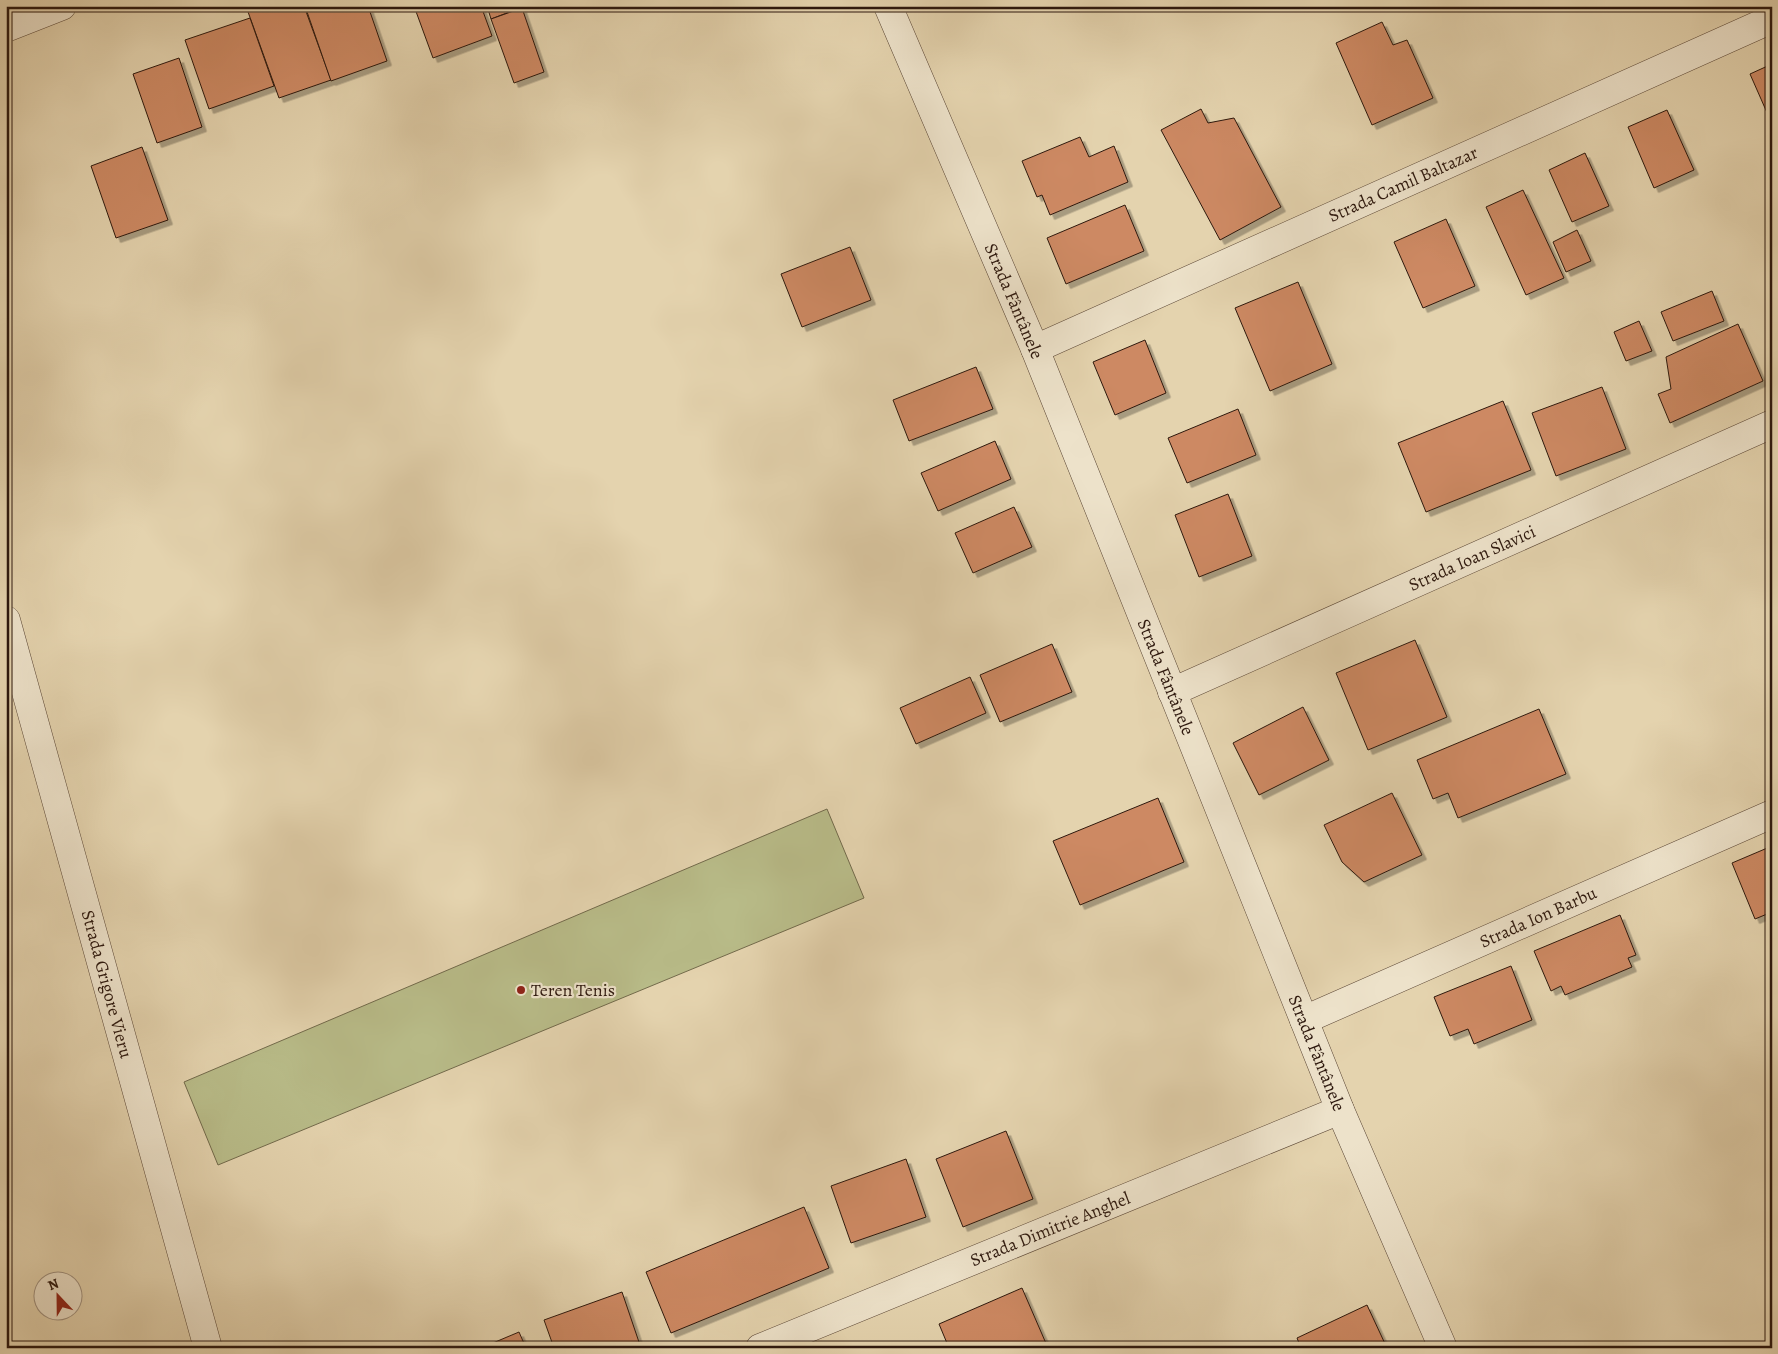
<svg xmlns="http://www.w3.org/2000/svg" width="1778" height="1354" viewBox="0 0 1778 1354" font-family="Alegreya,serif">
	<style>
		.green { fill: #b8bb88; stroke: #726a4b }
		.building { fill: #cd8963; stroke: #2d180e; filter: url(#shadow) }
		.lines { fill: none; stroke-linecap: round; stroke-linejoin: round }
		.minor-casing { stroke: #5b4736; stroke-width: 29 }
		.minor { stroke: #ede2ca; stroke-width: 28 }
		.poi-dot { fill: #8f2418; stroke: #ede2ca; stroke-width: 2 }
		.labels { text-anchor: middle; stroke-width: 4.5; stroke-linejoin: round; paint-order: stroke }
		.street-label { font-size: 18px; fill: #2d180e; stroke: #ede2ca }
		.poi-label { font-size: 18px; fill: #2d180e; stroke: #ede2ca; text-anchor: start }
	</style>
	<defs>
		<filter id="shadow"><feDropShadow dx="4.5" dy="4.5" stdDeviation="0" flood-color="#0004"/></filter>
	</defs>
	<rect width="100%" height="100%" fill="#e4d3ae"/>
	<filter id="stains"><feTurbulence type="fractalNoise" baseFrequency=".004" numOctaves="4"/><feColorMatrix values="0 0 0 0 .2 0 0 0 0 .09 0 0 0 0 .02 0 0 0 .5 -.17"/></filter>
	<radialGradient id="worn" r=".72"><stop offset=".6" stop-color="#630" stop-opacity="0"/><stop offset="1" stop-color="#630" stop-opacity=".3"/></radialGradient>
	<polygon class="green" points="827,809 864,898 218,1165 184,1082"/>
	<g class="building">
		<polygon points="255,6 304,6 331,80 279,98 247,9"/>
		<polygon points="305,6 368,6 387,61 331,81"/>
		<polygon points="414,6 481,6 492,36 433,58"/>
		<polygon points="487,6 525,6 491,19"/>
		<polygon points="522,8 544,72 514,83 491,19"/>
		<polygon points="250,18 274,86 209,109 185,40"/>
		<polygon points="1382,22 1393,45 1407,40 1433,98 1372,125 1336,43"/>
		<polygon points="179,58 202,127 157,143 133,74"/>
		<polygon points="1772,64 1772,124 1750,74"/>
		<polygon points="1201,109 1208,123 1234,118 1281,207 1220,240 1161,130"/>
		<polygon points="1667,110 1694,170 1654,188 1628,127"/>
		<polygon points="1080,137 1089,157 1114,146 1128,182 1050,215 1042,195 1037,197 1022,161"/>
		<polygon points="142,147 168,220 116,238 91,166"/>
		<polygon points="1585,153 1609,206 1572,222 1549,170"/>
		<polygon points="1523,190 1564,278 1526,295 1486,207"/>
		<polygon points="1125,205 1144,251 1066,284 1047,238"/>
		<polygon points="1446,219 1475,286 1423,308 1394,242"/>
		<polygon points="1577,230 1591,261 1566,272 1553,242"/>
		<polygon points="850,247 871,300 802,327 781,274"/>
		<polygon points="1298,282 1332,364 1270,391 1235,308"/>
		<polygon points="1712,291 1724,321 1673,341 1661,312"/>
		<polygon points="1639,321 1652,351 1626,361 1614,332"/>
		<polygon points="1738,324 1763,381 1670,423 1658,394 1671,389 1666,357"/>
		<polygon points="1145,340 1166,393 1115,415 1093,362"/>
		<polygon points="976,367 993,409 909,441 893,400"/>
		<polygon points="1602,387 1626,449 1556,476 1532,413"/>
		<polygon points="1503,401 1531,470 1426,512 1398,443"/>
		<polygon points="1238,409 1256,455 1187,483 1168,438"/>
		<polygon points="995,441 1011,479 938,511 921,473"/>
		<polygon points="1228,494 1252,556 1199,577 1175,515"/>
		<polygon points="1014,507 1032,547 973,573 955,533"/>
		<polygon points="1415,640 1447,717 1368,750 1336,673"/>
		<polygon points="1052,644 1072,692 1000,722 980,675"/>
		<polygon points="970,677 986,713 916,744 900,708"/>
		<polygon points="1303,707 1329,760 1259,795 1233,743"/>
		<polygon points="1539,709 1566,774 1458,818 1448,793 1433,799 1417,760"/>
		<polygon points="1392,793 1422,855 1364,882 1342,862 1324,825"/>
		<polygon points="1158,798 1184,862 1080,905 1053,841"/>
		<polygon points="1772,846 1772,912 1755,919 1732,863"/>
		<polygon points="1620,915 1636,955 1628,958 1632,967 1565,995 1561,986 1551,991 1534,951"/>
		<polygon points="1511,966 1532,1020 1474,1044 1468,1029 1450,1036 1434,997"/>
		<polygon points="1006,1131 1033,1199 963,1227 936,1159"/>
		<polygon points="906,1159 926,1217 851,1243 831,1186"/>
		<polygon points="804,1207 829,1268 671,1333 646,1272"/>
		<polygon points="1022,1288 1048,1348 949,1348 939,1324"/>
		<polygon points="622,1292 641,1348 554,1348 544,1320"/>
		<polygon points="1367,1305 1387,1348 1301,1348 1297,1338"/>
		<polygon points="519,1332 526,1348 481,1348"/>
	</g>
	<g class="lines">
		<defs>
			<g id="minor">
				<polyline points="888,6 1035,349 1340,1110 1443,1348"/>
				<polyline points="6,28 62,6"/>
				<polyline points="1035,349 1772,19"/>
				<polyline points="6,620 208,1348"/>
				<polyline points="1172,692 1772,424"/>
				<polyline points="1304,1020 1772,814"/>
				<polyline points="760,1348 1340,1110"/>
			</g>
		</defs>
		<use href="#minor" class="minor-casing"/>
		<use href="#minor" class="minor"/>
	</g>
	<circle class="poi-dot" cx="521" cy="990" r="5"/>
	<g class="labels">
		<g class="street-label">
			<text transform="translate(1403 184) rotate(-24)" y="6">Strada Camil Baltazar</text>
			<text transform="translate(1014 301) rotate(67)" y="6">Strada Fântânele</text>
			<text transform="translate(1472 558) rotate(-24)" y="6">Strada Ioan Slavici</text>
			<text transform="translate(1166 677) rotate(68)" y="6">Strada Fântânele</text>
			<text transform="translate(1538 917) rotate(-24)" y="6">Strada Ion Barbu</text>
			<text transform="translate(107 984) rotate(75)" y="6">Strada Grigore Vieru</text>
			<text transform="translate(1317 1053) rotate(68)" y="6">Strada Fântânele</text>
			<text transform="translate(1050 1229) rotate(-22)" y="6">Strada Dimitrie Anghel</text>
		</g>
		<g class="poi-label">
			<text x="531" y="996">Teren Tenis</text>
		</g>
	</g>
	<rect width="1778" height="1354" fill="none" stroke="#e4d3ae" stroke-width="25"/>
	<rect x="8" y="8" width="1763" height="1339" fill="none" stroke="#2d180e" stroke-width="2.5"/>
	<rect x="12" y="12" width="1753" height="1329" fill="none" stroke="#2d180e"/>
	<g transform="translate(58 1296) rotate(338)"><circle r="24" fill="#ede2ca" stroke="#a0917f"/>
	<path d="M0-4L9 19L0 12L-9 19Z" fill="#8f2418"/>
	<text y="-8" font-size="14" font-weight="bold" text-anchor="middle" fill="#2d180e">N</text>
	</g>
	<rect width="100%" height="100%" filter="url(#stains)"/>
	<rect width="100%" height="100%" fill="url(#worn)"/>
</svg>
